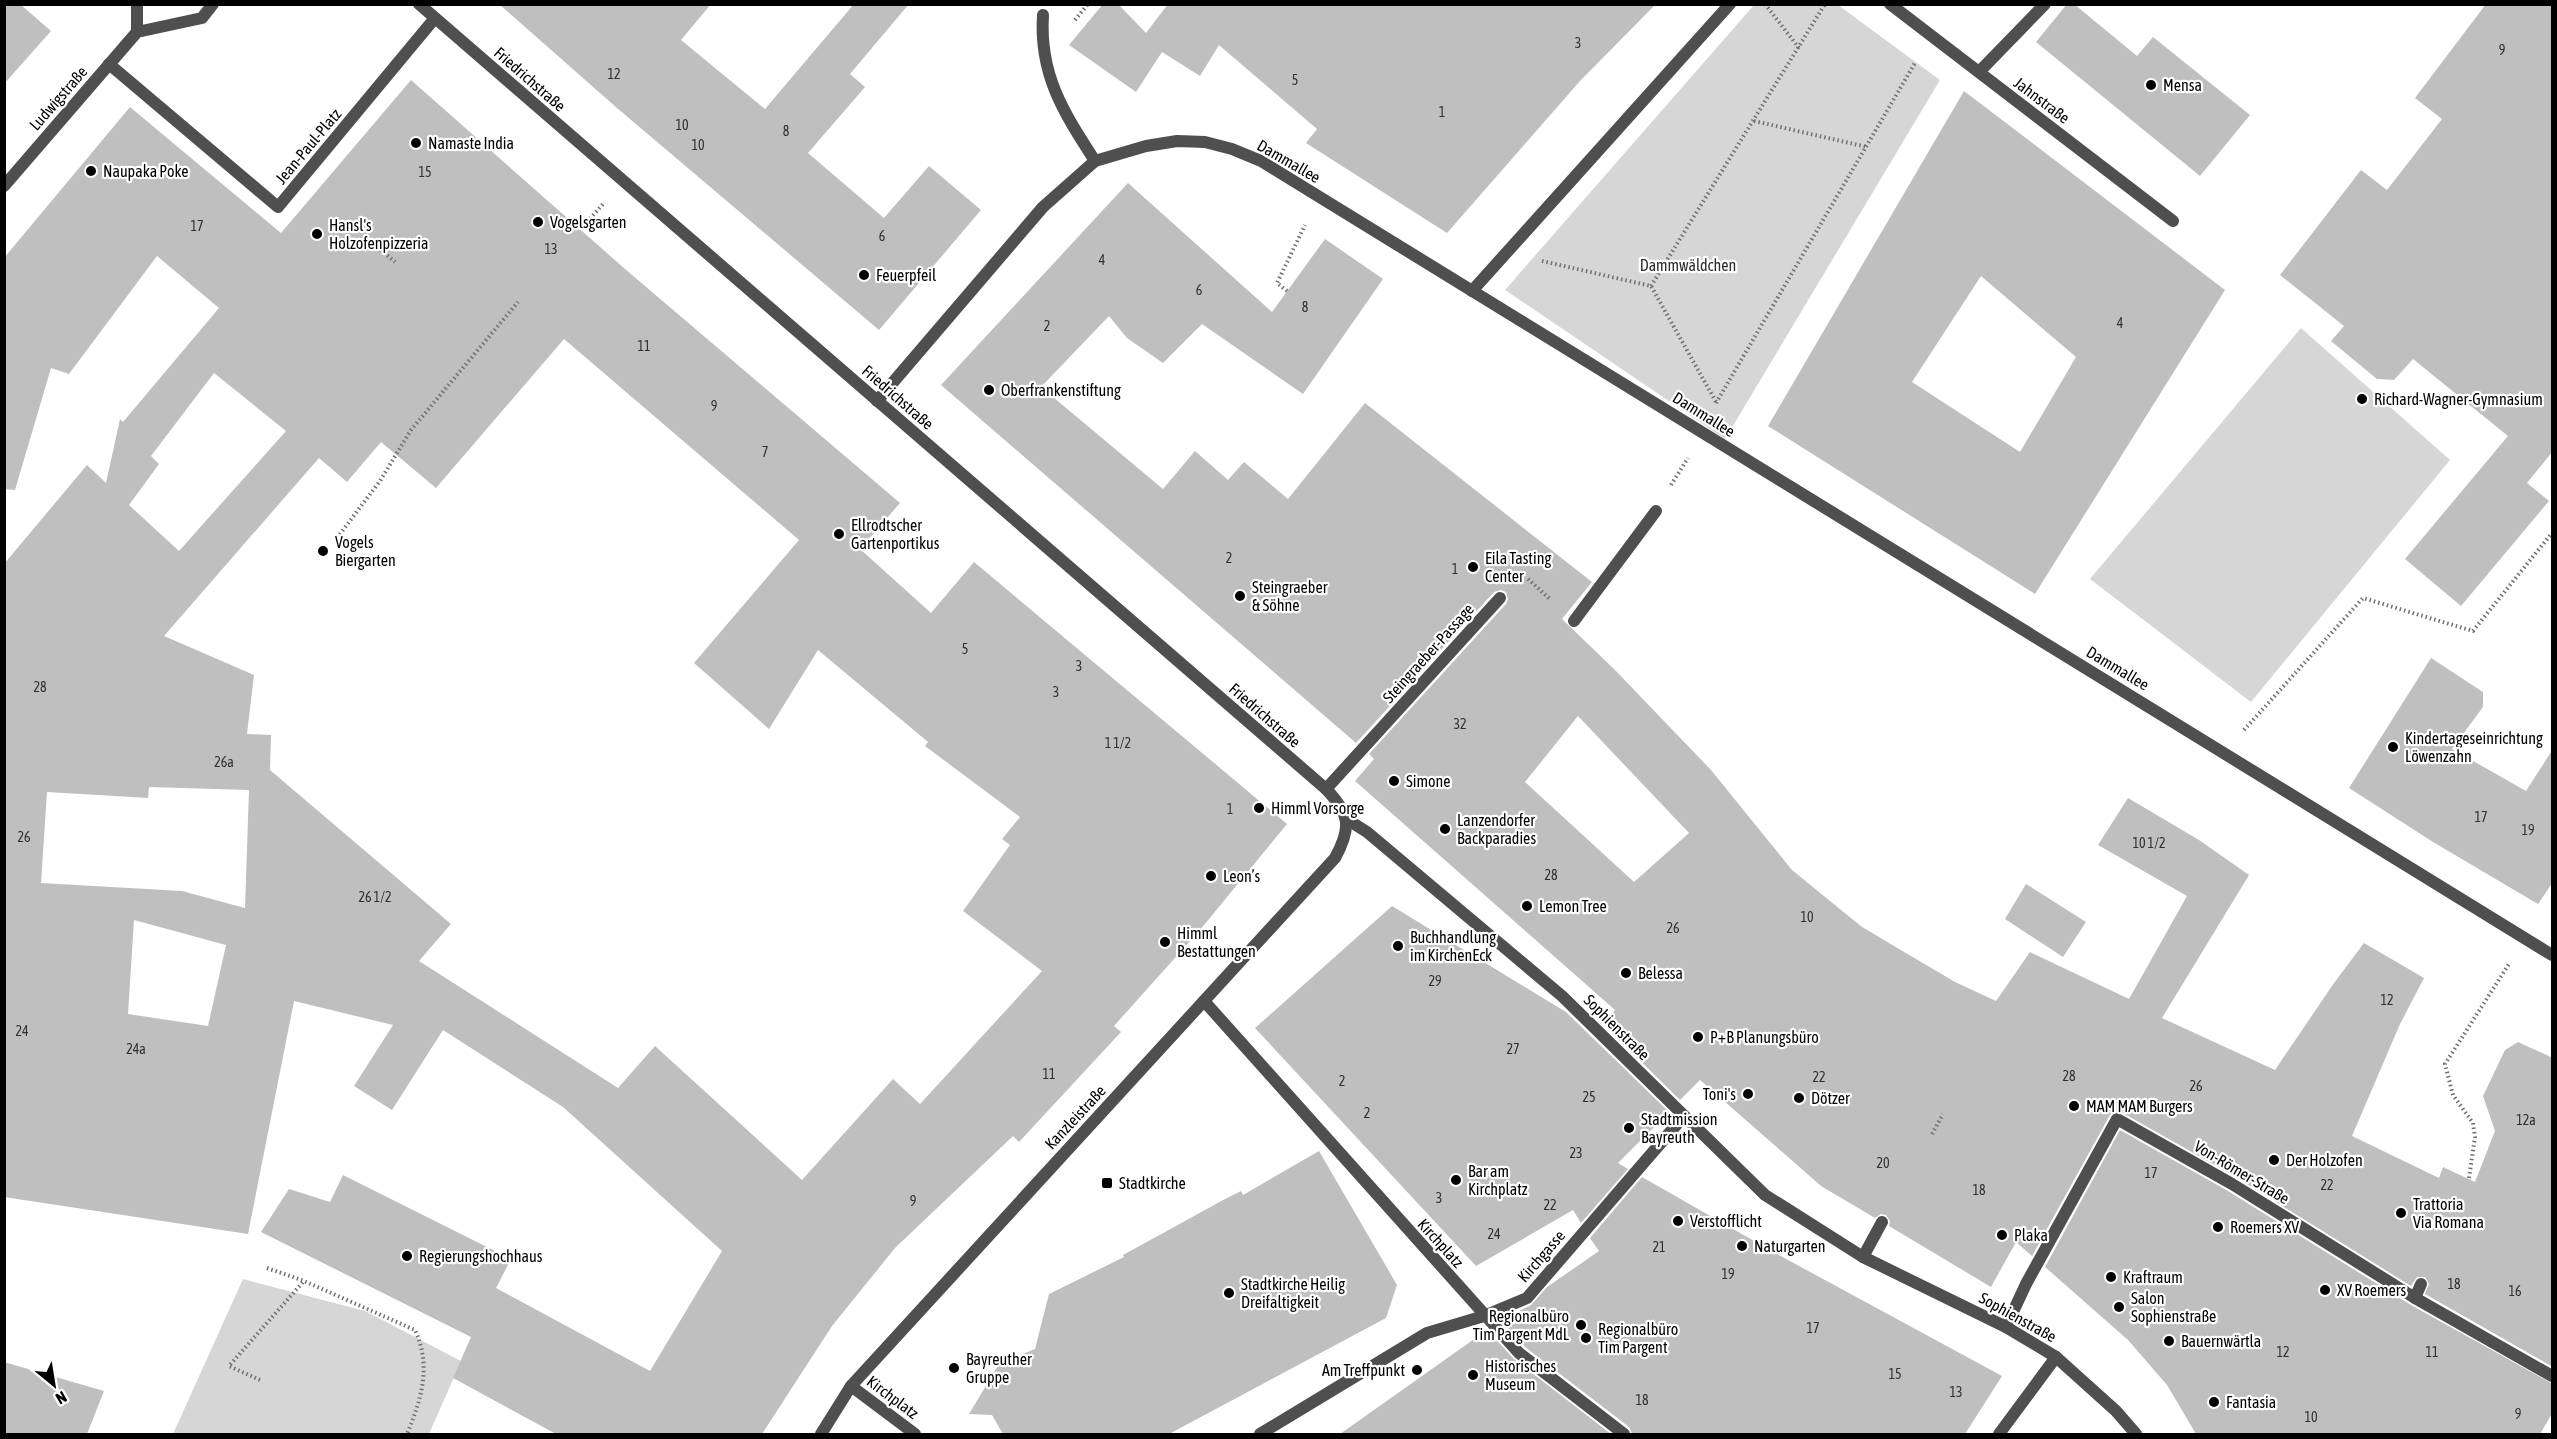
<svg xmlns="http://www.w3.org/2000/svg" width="2557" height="1439" viewBox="0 0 2557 1439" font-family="'Asap Condensed',sans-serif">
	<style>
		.green { fill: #d6d6d6 }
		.building { fill: #bfbfbf; fill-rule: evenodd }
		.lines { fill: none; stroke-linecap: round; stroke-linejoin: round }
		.path { stroke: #717171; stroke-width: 4; stroke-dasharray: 1.5 3; stroke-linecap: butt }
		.service { stroke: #4f4f4f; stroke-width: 12 }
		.pedestrian { stroke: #4f4f4f; stroke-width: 12 }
		.minor { stroke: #4f4f4f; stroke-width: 12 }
		.poi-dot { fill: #000; stroke: #fff; stroke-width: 2 }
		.labels { text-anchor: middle; stroke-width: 4.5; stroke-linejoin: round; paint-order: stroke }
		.number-label { font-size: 14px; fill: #303030 }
		.street-label { font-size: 16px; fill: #000; stroke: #fff }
		.poi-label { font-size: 16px; fill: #000; stroke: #fff; text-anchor: start }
		.park-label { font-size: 16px; fill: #2d2d2d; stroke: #fff }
	</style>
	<rect width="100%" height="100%" fill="#fff"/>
	<g class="green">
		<polygon points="1754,5 1838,5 1940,80 1725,439 1505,290"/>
		<polygon points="2301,328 2450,460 2251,702 2090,579"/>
		<polygon points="243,1279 365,1311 461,1361 429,1434 173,1434"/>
	</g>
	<g class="building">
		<polygon points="4,4 20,4 51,31 4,84"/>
		<polygon points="499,4 711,4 681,40 765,109 854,4 909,4 850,74 865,87 808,153 884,218 929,166 981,210 879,330 617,108"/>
		<polygon points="1103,4 1118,4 1146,33 1168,4 1656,4 1580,81 1447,233 1306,143 1317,129 1219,45 1200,76 1162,52 1136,92 1069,45"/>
		<polygon points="2067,4 2074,4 2137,56 2153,37 2250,115 2200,176 2036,42"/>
		<polygon points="2486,4 2553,4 2553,451 2527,483 2549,501 2461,606 2405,559 2508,436 2413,359 2394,380 2377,379 2331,341 2344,326 2280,275 2361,170 2387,190 2442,119 2415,98"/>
		<path d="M411 80 625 269 900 503 860 549 931 613 974 562 1287 824 1200 930 1114 1026 1121 1032 1019 1142 1013 1136 895 1248 832 1326 762 1434H556L453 1378 471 1337 261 1232 289 1189 330 1202 343 1175 511 1259 496 1288 650 1371 722 1251 563 1107 443 1030 392 1110 354 1086 393 1025 294 1001 248 1234 4 1197V564L87 465 106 483 120 419 123 422 219 308 157 256 69 374 51 368 15 490 4 489V258L130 107 281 233ZM564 339 799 540 694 663 769 729 818 650 928 742 925 746 1020 817 1002 839 1010 845 963 911 1042 971 920 1104 893 1079 802 1180 655 1046 618 1088 419 961 451 924 270 770 271 735 247 734 254 675 164 636 319 458 347 482 381 442 436 488ZM214 373 286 431 179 551 129 505 159 464 151 456ZM149 787 249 790 245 908 182 891 41 883 47 792 148 798ZM134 920 226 945 208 1026 128 1014Z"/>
		<path d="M1964 91 2225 290 2035 594 1768 426ZM1981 276 2076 357 2020 452 1912 382Z"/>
		<path d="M1128 183 1272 312 1325 239 1383 279 1303 394 1202 324 1163 363 1127 338 1109 316 1041 387 1163 489 1195 451 1228 480 1244 462 1288 499 1365 403 1592 582 1562 619 1614 669 1711 770 1792 870 1862 927 1955 982 1996 1001 2030 952 2129 999 2187 896 2098 845 2128 798 2199 840 2249 875 2162 1018 2275 1070 2334 983 2364 943 2424 978 2400 1024 2352 1136 2439 1178 2443 1167 2475 1182 2495 1131 2483 1096 2505 1050 2518 1042 2553 1058V1367L2425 1294 2429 1284 2425 1277H2417L2411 1286 2236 1177 2121 1112H2113L2110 1115 2032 1256 2016 1242 1991 1287 1889 1226 1890 1221 1886 1215 1881 1214 1875 1218 1821 1186 1700 1080 1680 1100 1604 1025 1615 1010 1355 781 1374 759 1369 754 1506 604 1508 599 1506 592 1501 590 1494 592 1356 743 941 385ZM1578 716 1689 833 1634 882 1525 782Z"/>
		<polygon points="2431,658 2483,692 2483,707 2452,749 2526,791 2553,749 2553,882 2538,904 2433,842 2349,788"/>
		<polygon points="2026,884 2086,922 2063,957 2005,919"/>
		<polygon points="1392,906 1566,1012 1669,1112 1618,1163 1628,1169 1581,1223 1573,1210 1476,1266 1255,1028"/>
		<polygon points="2120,1130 2228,1191 2411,1305 2553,1384 2553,1412 2540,1434 2196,1434 2167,1385 2128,1340 2045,1267"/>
		<polygon points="1319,1151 1397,1285 1386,1318 1169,1434 1003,1434 992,1415 969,1414 999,1364 1035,1349 1049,1294 1124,1257 1123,1255 1225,1199 1241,1191 1243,1195"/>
		<polygon points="1642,1177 1777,1254 2002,1376 1965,1434 1632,1434 1629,1427 1525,1347 1501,1320 1531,1305 1547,1287 1599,1251 1590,1238"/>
		<polygon points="1487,1330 1514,1359 1611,1434 1340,1434"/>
		<polygon points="4,1362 104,1391 87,1434 4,1434"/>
	</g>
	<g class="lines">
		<g class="path">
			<polyline points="1765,4 1799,48"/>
			<polyline points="1075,20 1088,4"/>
			<polyline points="1754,121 1867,147"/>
			<polyline points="581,229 603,204"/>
			<polyline points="370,241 395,262"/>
			<polyline points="1542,261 1651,286 1716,402"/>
			<polyline points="1651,286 1825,4"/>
			<polyline points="1287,291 1277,283 1305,225"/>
			<polyline points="1716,403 1915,63"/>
			<polyline points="1671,485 1688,458"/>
			<polyline points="337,538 380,481 411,430 518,302"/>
			<polyline points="1528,579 1551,600"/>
			<polyline points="2244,730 2363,598 2473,631 2552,533"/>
			<polyline points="1932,1134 1943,1114"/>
			<polyline points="2469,1178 2475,1137 2473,1123 2453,1095 2445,1064 2509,964"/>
			<path d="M267 1268 304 1281 415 1330C432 1367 421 1400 407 1434"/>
			<polyline points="260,1380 229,1366 304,1281"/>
		</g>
		<g class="service">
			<path d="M1043 15C1039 75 1064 113 1095 161"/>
			<polyline points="1979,72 2045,4"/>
		</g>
		<g class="pedestrian">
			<polyline points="109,64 278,207 435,18"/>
			<polyline points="1574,621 1656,511"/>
			<polyline points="1326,789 1500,598"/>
			<polyline points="1348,820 1367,832 1562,996 1765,1195 1863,1257 2006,1327 2056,1357 2116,1411 2136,1434"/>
			<polyline points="1204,1001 1519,1353 1624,1434"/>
			<polyline points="1863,1257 1882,1222"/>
			<polyline points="2415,1298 2421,1284"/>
			<polyline points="2006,1327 2026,1284 2117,1119 2232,1184 2415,1298 2552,1376"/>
			<polyline points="851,1386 915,1434"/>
			<polyline points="1260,1434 1427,1333 1484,1316 1527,1298 1684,1116"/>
			<polyline points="1999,1434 2056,1357"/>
		</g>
		<g class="minor">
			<path d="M419 4 1326 789C1350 814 1352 827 1335 858L851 1386 821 1434"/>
			<polyline points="1890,4 2173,221"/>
			<polyline points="137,32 137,4"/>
			<polyline points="4,186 137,32 202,18 213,4"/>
			<polyline points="1472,291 1730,4"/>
			<polyline points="877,401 1043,207 1095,161 1146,146 1177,141 1205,142 1232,149 1261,161 2552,955"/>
		</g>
	</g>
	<g class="poi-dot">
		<circle cx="2151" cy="85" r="6"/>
		<circle cx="416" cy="143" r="6"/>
		<circle cx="91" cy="171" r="6"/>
		<circle cx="538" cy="222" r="6"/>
		<circle cx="317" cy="234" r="6"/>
		<circle cx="864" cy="275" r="6"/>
		<circle cx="989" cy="390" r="6"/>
		<circle cx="2362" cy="399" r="6"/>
		<circle cx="839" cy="534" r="6"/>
		<circle cx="323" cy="551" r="6"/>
		<circle cx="1473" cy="567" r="6"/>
		<circle cx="1240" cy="596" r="6"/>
		<circle cx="2393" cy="747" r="6"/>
		<circle cx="1394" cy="781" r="6"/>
		<circle cx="1259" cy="808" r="6"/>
		<circle cx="1445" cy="829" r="6"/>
		<circle cx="1211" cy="876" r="6"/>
		<circle cx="1527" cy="906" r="6"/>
		<circle cx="1165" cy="942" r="6"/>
		<circle cx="1398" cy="946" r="6"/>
		<circle cx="1626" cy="973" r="6"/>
		<circle cx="1698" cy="1037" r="6"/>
		<circle cx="1748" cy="1094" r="6"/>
		<circle cx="1799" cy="1098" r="6"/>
		<circle cx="2074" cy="1106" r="6"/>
		<circle cx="1629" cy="1128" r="6"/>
		<circle cx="2274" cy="1160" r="6"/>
		<circle cx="1456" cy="1180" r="6"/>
		<rect x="1101" y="1177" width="12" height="12" rx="3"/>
		<circle cx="2401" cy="1213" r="6"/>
		<circle cx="1678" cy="1221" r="6"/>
		<circle cx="2218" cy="1227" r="6"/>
		<circle cx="2002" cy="1235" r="6"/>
		<circle cx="1742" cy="1246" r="6"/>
		<circle cx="407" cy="1256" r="6"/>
		<circle cx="2111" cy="1277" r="6"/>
		<circle cx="2325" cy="1290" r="6"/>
		<circle cx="1229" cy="1293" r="6"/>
		<circle cx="2119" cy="1307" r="6"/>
		<circle cx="1581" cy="1325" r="6"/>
		<circle cx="1586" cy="1338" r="6"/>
		<circle cx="2169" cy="1341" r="6"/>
		<circle cx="954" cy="1368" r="6"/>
		<circle cx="1417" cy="1370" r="6"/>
		<circle cx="1473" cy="1375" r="6"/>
		<circle cx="2214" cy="1402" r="6"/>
	</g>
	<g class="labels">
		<g class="number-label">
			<text x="1578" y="48">3</text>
			<text x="2502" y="55">9</text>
			<text x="614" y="79">12</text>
			<text x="1295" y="85">5</text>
			<text x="1442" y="117">1</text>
			<text x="682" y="130">10</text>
			<text x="786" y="136">8</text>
			<text x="698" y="150">10</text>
			<text x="425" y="177">15</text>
			<text x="197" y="231">17</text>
			<text x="882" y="241">6</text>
			<text x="551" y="254">13</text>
			<text x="1102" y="265">4</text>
			<text x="1199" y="295">6</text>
			<text x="1305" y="312">8</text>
			<text x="2120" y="328">4</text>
			<text x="1047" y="331">2</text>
			<text x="644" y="351">11</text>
			<text x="714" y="411">9</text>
			<text x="765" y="457">7</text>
			<text x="1229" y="563">2</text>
			<text x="1455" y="574">1</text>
			<text x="965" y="654">5</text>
			<text x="1079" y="671">3</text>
			<text x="40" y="692">28</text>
			<text x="1056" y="697">3</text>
			<text x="1460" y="729">32</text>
			<text x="1118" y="748">1 1/2</text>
			<text x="224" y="767">26a</text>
			<text x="1230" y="814">1</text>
			<text x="2481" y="822">17</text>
			<text x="2528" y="835">19</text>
			<text x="24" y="842">26</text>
			<text x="2149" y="848">10 1/2</text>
			<text x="1551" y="880">28</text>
			<text x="375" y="902">26 1/2</text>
			<text x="1807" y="922">10</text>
			<text x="1673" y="933">26</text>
			<text x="1435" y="986">29</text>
			<text x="2387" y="1005">12</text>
			<text x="22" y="1036">24</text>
			<text x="136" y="1054">24a</text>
			<text x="1513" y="1054">27</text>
			<text x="1049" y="1079">11</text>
			<text x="2069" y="1081">28</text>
			<text x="1819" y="1082">22</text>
			<text x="1342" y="1086">2</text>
			<text x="2196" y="1091">26</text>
			<text x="1589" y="1102">25</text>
			<text x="1367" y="1118">2</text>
			<text x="2526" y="1125">12a</text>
			<text x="1576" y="1158">23</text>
			<text x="1883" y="1168">20</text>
			<text x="2151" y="1178">17</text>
			<text x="2327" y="1190">22</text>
			<text x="1979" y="1195">18</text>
			<text x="1439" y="1203">3</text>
			<text x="913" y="1206">9</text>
			<text x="1550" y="1210">22</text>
			<text x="1494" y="1239">24</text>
			<text x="1659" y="1252">21</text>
			<text x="1728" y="1279">19</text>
			<text x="2454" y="1289">18</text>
			<text x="2515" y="1296">16</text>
			<text x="1813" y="1333">17</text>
			<text x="2283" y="1357">12</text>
			<text x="2432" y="1357">11</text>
			<text x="1895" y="1379">15</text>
			<text x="1956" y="1397">13</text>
			<text x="1642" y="1405">18</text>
			<text x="2518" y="1419">9</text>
			<text x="2311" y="1422">10</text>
		</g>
		<g class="street-label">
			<text transform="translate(530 79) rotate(41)" y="6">Friedrichstraße</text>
			<text transform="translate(58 98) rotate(-49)" y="6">Ludwigstraße</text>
			<text transform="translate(2042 100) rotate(37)" y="6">Jahnstraße</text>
			<text transform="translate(308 146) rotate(-50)" y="6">Jean-Paul-Platz</text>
			<text transform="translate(1289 161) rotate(30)" y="6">Dammallee</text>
			<text transform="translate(898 397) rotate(41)" y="6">Friedrichstraße</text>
			<text transform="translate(1704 414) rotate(32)" y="6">Dammallee</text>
			<text transform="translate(1428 653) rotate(-48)" y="6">Steingraeber-Passage</text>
			<text transform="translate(2118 668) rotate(31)" y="6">Dammallee</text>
			<text transform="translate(1265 715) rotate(41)" y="6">Friedrichstraße</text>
			<text transform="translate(1617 1027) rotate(45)" y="6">Sophienstraße</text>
			<text transform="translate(1075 1117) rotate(-47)" y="6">Kanzleistraße</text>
			<text transform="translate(2242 1172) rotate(31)" y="6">Von-Römer-Straße</text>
			<text transform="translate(1441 1243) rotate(48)" y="6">Kirchplatz</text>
			<text transform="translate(1541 1256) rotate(-49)" y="6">Kirchgasse</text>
			<text transform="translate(2018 1317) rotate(29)" y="6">Sophienstraße</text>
			<text transform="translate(893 1397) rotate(37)" y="6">Kirchplatz</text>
		</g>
		<g class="poi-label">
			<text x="2163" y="91">Mensa</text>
			<text x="428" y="149">Namaste India</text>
			<text x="103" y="177">Naupaka Poke</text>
			<text x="550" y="228">Vogelsgarten</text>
			<text x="329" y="231">Hansl's<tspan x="329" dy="18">Holzofenpizzeria</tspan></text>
			<text x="876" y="281">Feuerpfeil</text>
			<text x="1001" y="396">Oberfrankenstiftung</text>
			<text x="2374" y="405">Richard-Wagner-Gymnasium</text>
			<text x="851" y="531">Ellrodtscher<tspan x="851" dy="18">Gartenportikus</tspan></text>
			<text x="335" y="548">Vogels<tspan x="335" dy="18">Biergarten</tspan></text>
			<text x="1485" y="564">Eila Tasting<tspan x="1485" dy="18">Center</tspan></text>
			<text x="1252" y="593">Steingraeber<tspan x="1252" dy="18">&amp; Söhne</tspan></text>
			<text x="2405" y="744">Kindertageseinrichtung<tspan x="2405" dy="18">Löwenzahn</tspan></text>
			<text x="1406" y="787">Simone</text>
			<text x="1271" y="814">Himml Vorsorge</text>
			<text x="1457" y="826">Lanzendorfer<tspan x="1457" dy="18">Backparadies</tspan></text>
			<text x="1223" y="882">Leon’s</text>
			<text x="1539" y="912">Lemon Tree</text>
			<text x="1177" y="939">Himml<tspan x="1177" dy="18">Bestattungen</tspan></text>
			<text x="1410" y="943">Buchhandlung<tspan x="1410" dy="18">im KirchenEck</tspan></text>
			<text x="1638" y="979">Belessa</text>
			<text x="1710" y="1043">P+B Planungsbüro</text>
			<text x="1736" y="1100" text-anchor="end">Toni's</text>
			<text x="1811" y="1104">Dötzer</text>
			<text x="2086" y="1112">MAM MAM Burgers</text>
			<text x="1641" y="1125">Stadtmission<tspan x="1641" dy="18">Bayreuth</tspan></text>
			<text x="2286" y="1166">Der Holzofen</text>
			<text x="1468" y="1177">Bar am<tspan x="1468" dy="18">Kirchplatz</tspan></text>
			<text x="1119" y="1189">Stadtkirche</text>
			<text x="2413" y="1210">Trattoria<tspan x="2413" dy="18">Via Romana</tspan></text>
			<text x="1690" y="1227">Verstofflicht</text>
			<text x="2230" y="1233">Roemers XV</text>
			<text x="2014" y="1241">Plaka</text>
			<text x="1754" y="1252">Naturgarten</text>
			<text x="419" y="1262">Regierungshochhaus</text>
			<text x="2123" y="1283">Kraftraum</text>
			<text x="1241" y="1290">Stadtkirche Heilig<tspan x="1241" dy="18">Dreifaltigkeit</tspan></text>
			<text x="2337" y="1296">XV Roemers</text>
			<text x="2131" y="1304">Salon<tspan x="2131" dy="18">Sophienstraße</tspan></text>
			<text x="1569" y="1322" text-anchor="end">Regionalbüro<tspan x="1569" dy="18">Tim Pargent MdL</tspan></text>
			<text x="1598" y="1335">Regionalbüro<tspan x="1598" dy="18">Tim Pargent</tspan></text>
			<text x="2181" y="1347">Bauernwärtla</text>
			<text x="966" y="1365">Bayreuther<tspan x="966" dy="18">Gruppe</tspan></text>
			<text x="1485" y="1372">Historisches<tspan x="1485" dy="18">Museum</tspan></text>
			<text x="1405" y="1376" text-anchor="end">Am Treffpunkt</text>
			<text x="2226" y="1408">Fantasia</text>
		</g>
		<g class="park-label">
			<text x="1688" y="271">Dammwäldchen</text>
		</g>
	</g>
	<rect width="2557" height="1439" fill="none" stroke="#000000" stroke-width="12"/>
	<g transform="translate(54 1385) rotate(150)" stroke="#ffffff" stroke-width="4.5" paint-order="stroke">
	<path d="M0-4.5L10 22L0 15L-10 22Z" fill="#000000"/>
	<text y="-9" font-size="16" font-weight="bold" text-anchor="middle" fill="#000000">N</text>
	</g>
</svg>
